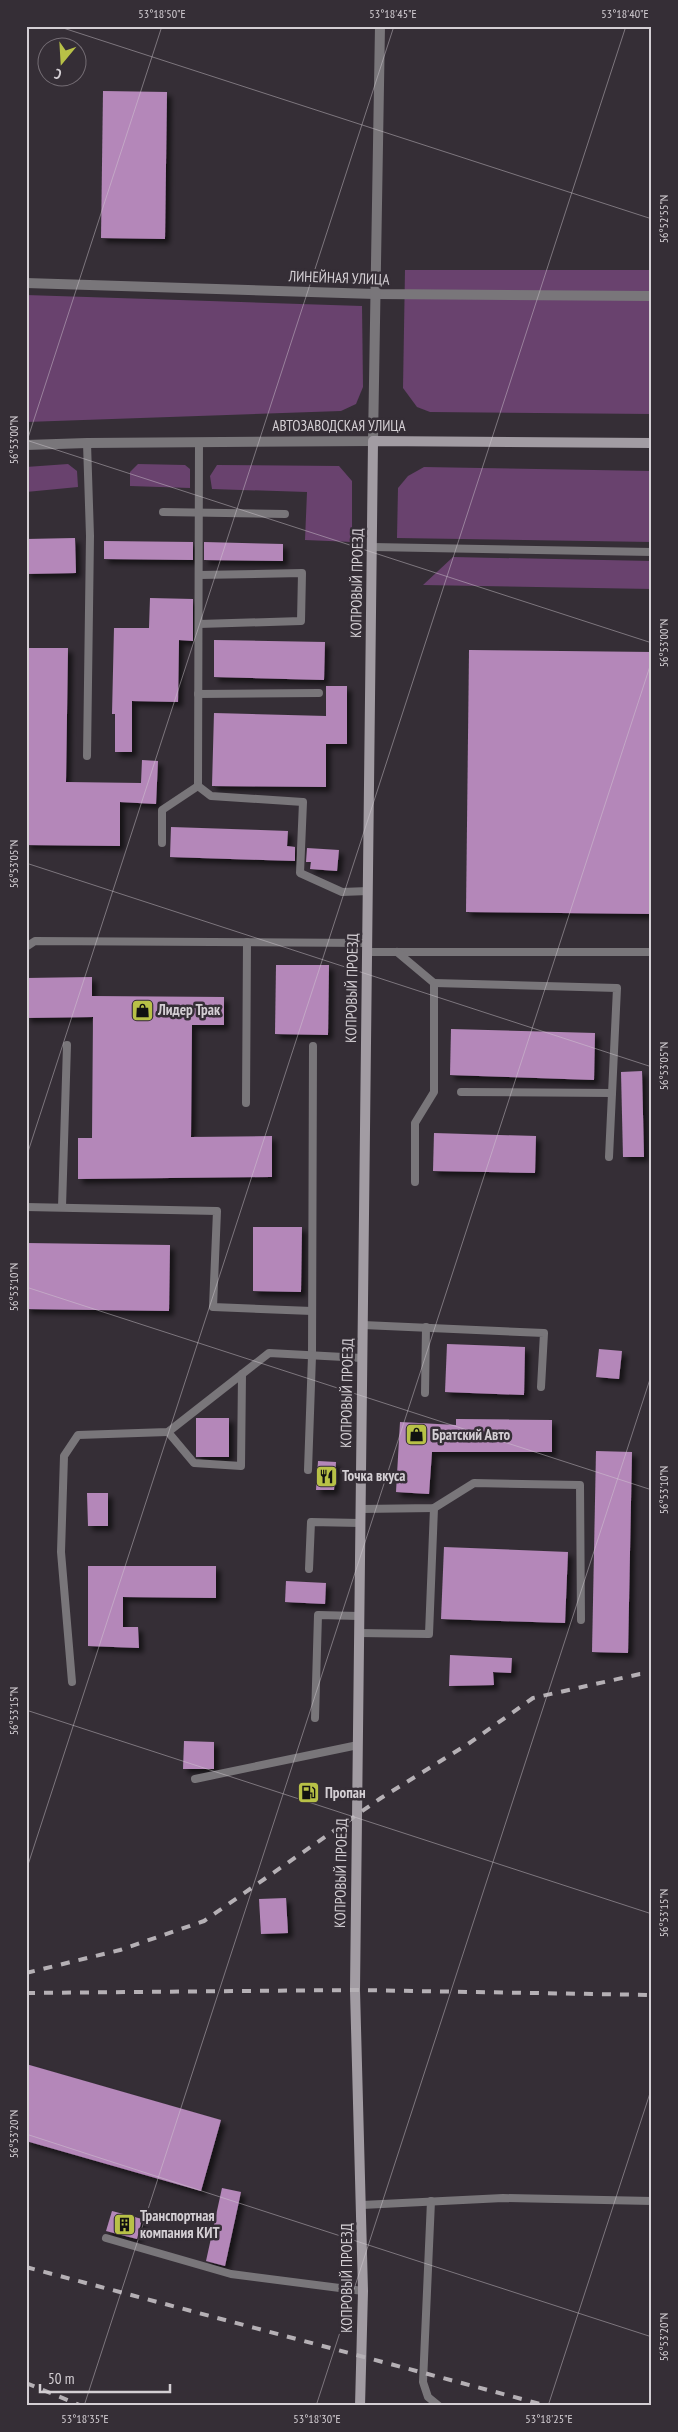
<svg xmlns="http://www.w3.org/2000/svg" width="678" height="2432" viewBox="0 0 678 2432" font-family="'PT Sans Narrow',sans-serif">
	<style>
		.green { fill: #69426e }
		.building { fill: #b487b9; filter: url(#shadow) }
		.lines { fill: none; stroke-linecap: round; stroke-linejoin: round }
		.lane { stroke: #79767a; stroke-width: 8 }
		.street { stroke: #79767a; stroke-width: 10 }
		.secondary { stroke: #a29ca3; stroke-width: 10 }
		.rail { stroke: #b5b0b5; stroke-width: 4; stroke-dasharray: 9 9; stroke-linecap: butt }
		.ticks { fill: none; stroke: #d4cfd4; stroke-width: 1; stroke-opacity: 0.45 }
		.labels { text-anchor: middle; stroke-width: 5; stroke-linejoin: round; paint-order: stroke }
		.street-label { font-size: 15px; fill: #d4cfd4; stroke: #352e36 }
		.poi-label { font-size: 15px; font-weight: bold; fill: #d4cfd4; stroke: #352e36; text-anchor: start }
		.neatline { fill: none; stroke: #d4cfd4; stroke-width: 2 }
		.ticks-label { font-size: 12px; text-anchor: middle; fill: #d4cfd4 }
	</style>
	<defs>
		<filter id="shadow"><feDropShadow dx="4.5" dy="4.5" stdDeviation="2.5" flood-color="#0009"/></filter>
	</defs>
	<rect width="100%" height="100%" fill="#352e36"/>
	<g class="green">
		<polygon points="405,270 652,270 652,414 430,412 417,407 403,388"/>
		<polygon points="26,295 362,306 363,387 356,404 341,411 26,422"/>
		<polygon points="68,464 77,471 78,487 26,492 26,467"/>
		<polygon points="138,464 185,465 190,469 190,488 130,486 130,472"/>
		<polygon points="217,465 339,466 352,481 352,542 305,540 307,492 212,489 210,476"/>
		<polygon points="424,467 652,471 652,542 397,538 398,488 408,476"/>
		<polygon points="453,557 652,561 652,589 423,585"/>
	</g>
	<g class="building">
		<polygon points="103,91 167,92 165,239 101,238"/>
		<polygon points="75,538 76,573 26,574 26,539"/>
		<polygon points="104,541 193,542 193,560 104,559"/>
		<polygon points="204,542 283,544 283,561 204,560"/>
		<polygon points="150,598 193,599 193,641 179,640 178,702 132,701 132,752 115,752 115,714 112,714 114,628 149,628"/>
		<polygon points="214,640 325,642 324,680 214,677"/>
		<polygon points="26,648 68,648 66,782 141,783 142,760 158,761 156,804 120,802 120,846 26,845"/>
		<polygon points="469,650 652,652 652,914 466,912"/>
		<polygon points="326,686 347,686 347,744 326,744 326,787 212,786 214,713 326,716"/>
		<polygon points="171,827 288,831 287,846 295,847 295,861 170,857"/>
		<polygon points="307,848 339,850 337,871 310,869 311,862 306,862"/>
		<polygon points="276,965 329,965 328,1035 275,1034"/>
		<polygon points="92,977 92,996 224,997 224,1025 192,1025 191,1137 272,1136 272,1177 78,1179 78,1138 92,1138 93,1017 26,1018 26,978"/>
		<polygon points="451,1029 595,1033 594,1080 450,1075"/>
		<polygon points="642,1071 644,1157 623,1157 621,1072"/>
		<polygon points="434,1133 536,1136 535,1173 433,1171"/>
		<polygon points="253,1227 302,1227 301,1292 253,1291"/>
		<polygon points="26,1243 170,1245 169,1311 26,1309"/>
		<polygon points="447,1344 525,1347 524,1395 445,1392"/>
		<polygon points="599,1349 622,1351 619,1379 596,1377"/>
		<rect x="196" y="1418" width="33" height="39"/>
		<polygon points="456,1419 552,1420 552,1452 432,1452 429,1494 396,1492 400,1422 456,1425"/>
		<polygon points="596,1451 632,1452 628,1653 592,1652"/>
		<polygon points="318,1461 336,1462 334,1490 316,1490"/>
		<polygon points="87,1493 108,1493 108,1526 88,1526"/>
		<polygon points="444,1547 568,1552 565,1623 441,1619"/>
		<polygon points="88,1566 216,1566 216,1598 123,1597 123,1627 138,1627 139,1648 88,1646"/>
		<polygon points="286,1581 326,1583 325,1604 285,1602"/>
		<polygon points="450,1655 512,1658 511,1673 493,1672 494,1685 449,1686"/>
		<polygon points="184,1741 214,1742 214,1769 183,1769"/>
		<polygon points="286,1898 288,1933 261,1934 259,1899"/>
		<polygon points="26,2064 221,2120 201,2191 26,2141"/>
		<polygon points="222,2188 241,2192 225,2266 206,2261"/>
		<polygon points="112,2211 142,2219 137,2239 106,2231"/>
	</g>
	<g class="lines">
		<g class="lane">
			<polyline points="87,443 90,536 87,756"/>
			<polyline points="163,512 285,514"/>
			<polyline points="372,547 652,552"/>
			<polyline points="199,624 301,621 302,573 199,575"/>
			<polyline points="198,694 319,693"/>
			<polyline points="198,786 199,442"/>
			<polyline points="198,786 211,796 303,802 300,873 342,892 368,891"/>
			<polyline points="162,843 162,810 198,786"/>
			<polyline points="26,947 35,941 367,943"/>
			<polyline points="367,952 652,952"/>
			<polyline points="397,952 434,983 434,1092 415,1123 415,1182"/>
			<polyline points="434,983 617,988 609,1157"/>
			<polyline points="461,1092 612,1093"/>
			<polyline points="246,1103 247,942"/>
			<polyline points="26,1207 217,1211 213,1307 312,1311"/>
			<polyline points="62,1207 67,1045"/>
			<polyline points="363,1325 544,1333 541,1387"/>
			<polyline points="425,1393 426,1327"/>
			<polyline points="168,1432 194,1463 241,1466 242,1374"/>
			<polyline points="308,1470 312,1356 313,1046"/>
			<polyline points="361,1509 434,1508 474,1483 580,1485 581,1620"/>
			<polyline points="309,1569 311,1522 360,1523"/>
			<polyline points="359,1633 429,1634 434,1508"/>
			<polyline points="72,1682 61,1552 64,1456 78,1435 168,1432 269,1353 362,1358"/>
			<polyline points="315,1718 318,1615 359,1616"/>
			<polyline points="195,1779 358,1745"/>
			<polyline points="431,2201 423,2382 428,2397 439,2406"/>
			<polyline points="362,2205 503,2198 652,2201"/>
			<polyline points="106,2238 231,2274 363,2291"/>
		</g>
		<g class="street">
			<polyline points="26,283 375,294 652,296"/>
			<polyline points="26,445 87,443 373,441 380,26"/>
		</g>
		<polyline class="secondary" points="360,2406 363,2291 355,1990 373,441 652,443"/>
		<g class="rail">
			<polyline points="26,1973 120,1950 204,1921 381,1798 468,1744 533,1698 640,1674 652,1674"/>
			<polyline points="26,1993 355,1990 652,1995"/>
			<polyline points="26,2267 548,2406"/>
			<polyline points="26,2383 82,2406"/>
		</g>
	</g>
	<path class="ticks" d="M57 26 652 219M26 440 652 643M26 444 162 26M26 863 652 1067M26 1158 394 26M26 1287 652 1490M26 1710 652 1914M26 1871 626 26M26 2134 652 2337M84 2406 652 660M316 2406 652 1373M548 2406 652 2087"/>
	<defs>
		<symbol id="shop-square" viewBox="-11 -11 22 22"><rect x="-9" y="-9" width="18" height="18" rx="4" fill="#b8c147" stroke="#352e36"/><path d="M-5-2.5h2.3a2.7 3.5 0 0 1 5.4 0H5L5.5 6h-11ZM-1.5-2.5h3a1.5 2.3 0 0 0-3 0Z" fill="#111"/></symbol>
		<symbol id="restaurant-square" viewBox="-11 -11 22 22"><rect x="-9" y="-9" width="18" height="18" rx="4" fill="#b8c147" stroke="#352e36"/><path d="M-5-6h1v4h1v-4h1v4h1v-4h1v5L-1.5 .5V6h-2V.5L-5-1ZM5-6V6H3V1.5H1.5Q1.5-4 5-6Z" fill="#111"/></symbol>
		<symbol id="fuel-square" viewBox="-11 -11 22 22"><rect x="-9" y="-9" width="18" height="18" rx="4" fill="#b8c147" stroke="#352e36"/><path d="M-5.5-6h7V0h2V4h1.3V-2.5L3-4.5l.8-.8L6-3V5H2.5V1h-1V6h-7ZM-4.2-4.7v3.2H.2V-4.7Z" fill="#111"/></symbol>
		<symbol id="building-square" viewBox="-11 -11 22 22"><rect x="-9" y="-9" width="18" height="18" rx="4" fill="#b8c147" stroke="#352e36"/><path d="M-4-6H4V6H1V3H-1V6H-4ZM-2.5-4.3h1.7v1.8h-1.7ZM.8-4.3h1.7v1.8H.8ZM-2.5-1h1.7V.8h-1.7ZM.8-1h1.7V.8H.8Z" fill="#111"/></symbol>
	</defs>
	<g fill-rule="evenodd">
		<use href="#shop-square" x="130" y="998" width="25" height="25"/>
		<use href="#shop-square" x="404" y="1422" width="25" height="25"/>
		<use href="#restaurant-square" x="314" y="1464" width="25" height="25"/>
		<use href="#fuel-square" x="296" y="1780" width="25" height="25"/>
		<use href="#building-square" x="112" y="2212" width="25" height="25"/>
	</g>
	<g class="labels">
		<g class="street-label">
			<text transform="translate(339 278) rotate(2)" y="5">ЛИНЕЙНАЯ УЛИЦА</text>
			<text x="339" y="431">АВТОЗАВОДСКАЯ УЛИЦА</text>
			<text transform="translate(357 583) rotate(-89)" y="5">КОПРОВЫЙ ПРОЕЗД</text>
			<text transform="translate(352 988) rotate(-89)" y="5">КОПРОВЫЙ ПРОЕЗД</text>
			<text transform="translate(347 1393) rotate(-89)" y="5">КОПРОВЫЙ ПРОЕЗД</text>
			<text transform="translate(341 1873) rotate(-89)" y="5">КОПРОВЫЙ ПРОЕЗД</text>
			<text transform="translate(347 2278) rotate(-90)" y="5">КОПРОВЫЙ ПРОЕЗД</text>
		</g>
		<g class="poi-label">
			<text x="158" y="1015">Лидер Трак</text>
			<text x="432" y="1440">Братский Авто</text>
			<text x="342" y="1481">Точка вкуса</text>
			<text x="325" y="1798">Пропан</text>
			<text x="140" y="2221">Транспортная<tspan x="140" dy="17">компания КИТ</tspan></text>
		</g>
	</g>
	<rect width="678" height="2432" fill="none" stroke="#352e36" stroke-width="55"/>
	<g transform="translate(62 62) rotate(198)"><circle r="24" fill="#352e36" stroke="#756e75"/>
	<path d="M0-4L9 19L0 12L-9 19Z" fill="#b8c147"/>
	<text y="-8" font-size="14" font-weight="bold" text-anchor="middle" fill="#d4cfd4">С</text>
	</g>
	<path d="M40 2384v8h130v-8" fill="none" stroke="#d4cfd4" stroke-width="2.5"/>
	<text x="48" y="2384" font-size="15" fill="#d4cfd4" stroke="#352e36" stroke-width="4" paint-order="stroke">50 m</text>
	<rect x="28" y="28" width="622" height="2376" class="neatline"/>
	<g class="ticks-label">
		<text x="162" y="18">53°18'50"E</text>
		<text x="393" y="18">53°18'45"E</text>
		<text x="625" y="18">53°18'40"E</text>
		<text transform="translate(664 219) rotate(-90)" y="4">56°52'55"N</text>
		<text transform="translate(14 440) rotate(-90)" y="4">56°53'00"N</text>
		<text transform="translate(664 643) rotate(-90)" y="4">56°53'00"N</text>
		<text transform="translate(14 864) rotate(-90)" y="4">56°53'05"N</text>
		<text transform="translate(664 1066) rotate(-90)" y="4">56°53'05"N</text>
		<text transform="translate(14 1287) rotate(-90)" y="4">56°53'10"N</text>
		<text transform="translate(664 1490) rotate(-90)" y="4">56°53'10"N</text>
		<text transform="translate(14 1711) rotate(-90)" y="4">56°53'15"N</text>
		<text transform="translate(664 1913) rotate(-90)" y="4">56°53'15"N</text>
		<text transform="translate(14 2134) rotate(-90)" y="4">56°53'20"N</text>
		<text transform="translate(664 2337) rotate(-90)" y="4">56°53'20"N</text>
		<text x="85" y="2423">53°18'35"E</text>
		<text x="317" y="2423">53°18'30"E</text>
		<text x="549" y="2423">53°18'25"E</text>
	</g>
</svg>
